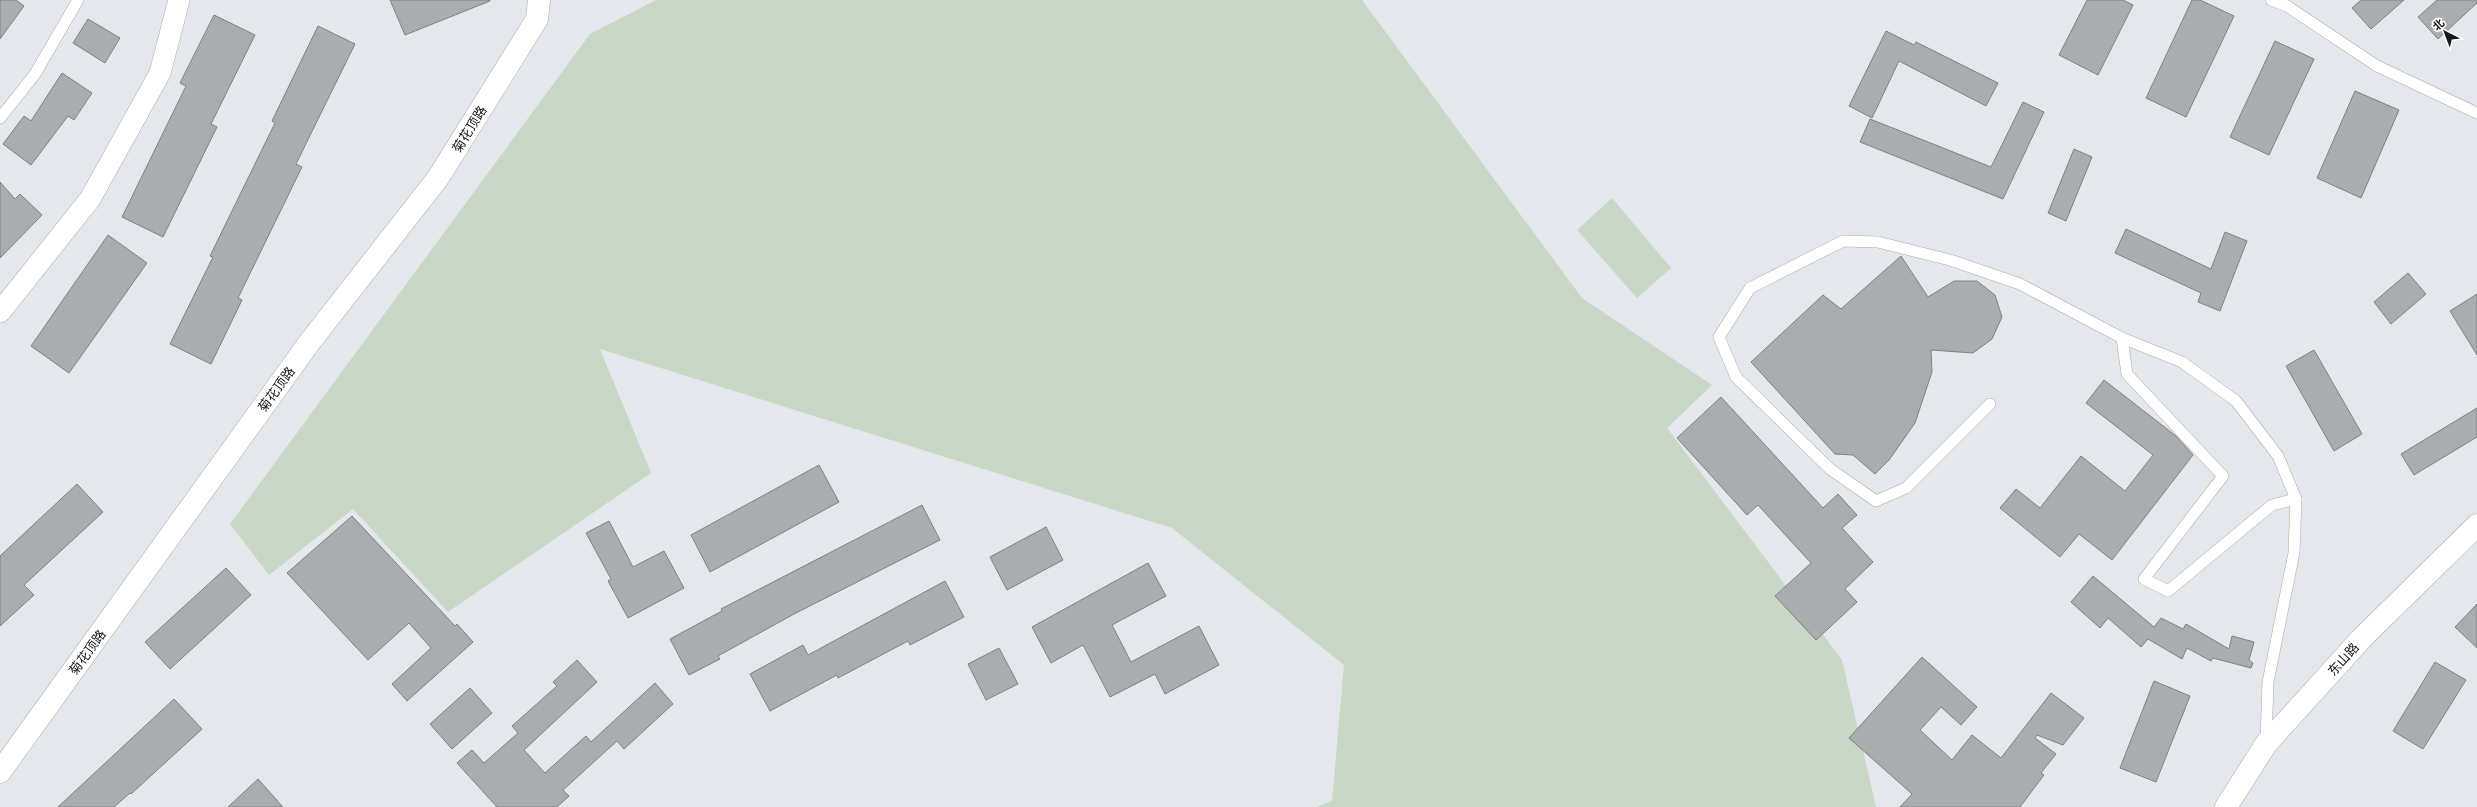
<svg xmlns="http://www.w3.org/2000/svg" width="2477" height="807" viewBox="0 0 2477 807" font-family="Rubik,'Noto Sans SC',sans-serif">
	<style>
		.green { fill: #c9d7c7 }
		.building { fill: #aaadb0; stroke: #7e8184 }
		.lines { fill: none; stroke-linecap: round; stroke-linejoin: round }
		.service-casing { stroke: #a8abae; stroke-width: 12 }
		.minor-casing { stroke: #a8abae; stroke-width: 22 }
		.tertiary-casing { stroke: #a8abae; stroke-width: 23 }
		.primary-casing { stroke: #a8abae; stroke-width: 23 }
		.service { stroke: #fff; stroke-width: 11 }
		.minor { stroke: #fff; stroke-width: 21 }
		.tertiary { stroke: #fff; stroke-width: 22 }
		.primary { stroke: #fff; stroke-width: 22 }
		.labels { text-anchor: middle; stroke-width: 4; stroke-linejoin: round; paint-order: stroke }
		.street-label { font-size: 13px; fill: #161719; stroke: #fff }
	</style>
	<rect width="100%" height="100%" fill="#e4e7eb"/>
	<g class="green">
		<polygon points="656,0 1362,0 1582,298 1712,385 1667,428 1842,660 1876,807 1317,807 1332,801 1344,665 1172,528 600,349 651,473 448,612 353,509 269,575 230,524 590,34"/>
		<polygon points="1612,198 1671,268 1637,298 1577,230"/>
	</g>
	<g class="building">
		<polygon points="0,0 16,0 24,6 0,39"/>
		<polygon points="390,0 490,0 490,1 405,35"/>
		<polygon points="2087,0 2123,0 2133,5 2098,75 2059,55"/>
		<polygon points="2192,0 2200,0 2234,16 2186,117 2146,98"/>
		<polygon points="2361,0 2404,0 2371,29 2352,8"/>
		<polygon points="2437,0 2477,0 2477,3 2438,39 2418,17"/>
		<polygon points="214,15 255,35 211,124 217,127 163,237 122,217 186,86 180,83"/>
		<polygon points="88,19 120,38 105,63 73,43"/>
		<polygon points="318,26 355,44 296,164 302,167 238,298 242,300 211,364 170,344 213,257 210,256 275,123 272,121"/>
		<polygon points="1886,31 1914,45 1916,42 1998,83 1986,106 1899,61 1872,118 1849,106"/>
		<polygon points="2275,41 2314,59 2269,155 2230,137"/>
		<polygon points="62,73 92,93 74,120 68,116 31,165 3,144 24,116 31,121"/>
		<polygon points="2355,91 2399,110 2361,198 2317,178"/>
		<polygon points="2023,102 2044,112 2003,199 1860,142 1870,119 1991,167"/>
		<polygon points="2074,149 2092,157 2066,221 2048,213"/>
		<polygon points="0,182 15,199 20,194 42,215 0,258"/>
		<polygon points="2126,229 2211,269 2225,232 2247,241 2220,311 2198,302 2201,293 2115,253"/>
		<polygon points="108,235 147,263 69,373 31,346"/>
		<polygon points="1901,256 1928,297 1954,281 1977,281 1995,295 2002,317 1992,339 1973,353 1931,350 1932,372 1915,423 1889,460 1875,474 1853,455 1835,454 1751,362 1823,295 1841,309"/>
		<polygon points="2408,273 2426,294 2391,324 2374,302"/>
		<polygon points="2477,294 2477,355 2450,311"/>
		<polygon points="2314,350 2362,434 2334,451 2286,366"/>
		<polygon points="2104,380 2176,436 2193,455 2112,560 2079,534 2060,557 2000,508 2016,489 2040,508 2081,456 2125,491 2153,455 2086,403"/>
		<polygon points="1721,397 1823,508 1838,494 1857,515 1842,528 1873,562 1845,589 1857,602 1816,640 1775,596 1811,563 1758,505 1747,515 1677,438"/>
		<polygon points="2477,408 2477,437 2414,475 2401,454"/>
		<polygon points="819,465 839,502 710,572 691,535"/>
		<polygon points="77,484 103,512 24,585 34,595 0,626 0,556"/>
		<polygon points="922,505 940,540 794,614 718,656 720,659 689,675 670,639 722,611 721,609"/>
		<polygon points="352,516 455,626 457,624 473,642 407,701 392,684 431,648 409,623 368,660 287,573"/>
		<polygon points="609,521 633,567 664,551 684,588 628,618 608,581 611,579 586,533"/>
		<polygon points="1046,527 1063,560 1007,590 990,557"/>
		<polygon points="1148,563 1166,596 1112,625 1131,662 1199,626 1219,665 1165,694 1155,674 1110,697 1083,645 1051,663 1032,627"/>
		<polygon points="226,568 251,595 170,669 145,642"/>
		<polygon points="2093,576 2154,627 2161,618 2183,629 2186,624 2229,649 2232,636 2254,642 2249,660 2253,663 2251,668 2213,658 2211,661 2187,648 2182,659 2148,639 2141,647 2108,618 2100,628 2071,602"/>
		<polygon points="945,581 964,617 910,645 908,641 838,678 837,675 770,711 750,674 803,645 808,655"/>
		<polygon points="2477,604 2477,648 2455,627"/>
		<polygon points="999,648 1018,684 986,700 968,664"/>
		<polygon points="1922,657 1977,707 1961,725 1941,707 1920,730 1952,760 1972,735 2001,758 2051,693 2084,718 2063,745 2037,735 2035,738 2056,754 2041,773 2044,775 2020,807 1900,807 1912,794 1849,738"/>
		<polygon points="577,660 597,682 524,750 545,773 586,736 591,742 655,683 673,704 624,749 617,741 563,790 569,796 557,807 497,807 457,763 472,750 484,763 518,733 512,726 557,686 553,682"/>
		<polygon points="2435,662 2466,680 2423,749 2393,731"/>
		<polygon points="2154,681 2190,696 2156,782 2120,768"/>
		<polygon points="470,688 492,713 452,749 430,724"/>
		<polygon points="174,699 202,729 131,794 130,793 114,807 58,807"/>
		<polygon points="258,779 283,807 228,807"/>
	</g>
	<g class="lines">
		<defs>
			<g id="service">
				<polyline points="2271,0 2287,6 2377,66 2477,113"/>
				<polyline points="0,118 35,74 78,0"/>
				<polyline points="2122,338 2127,374 2223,476 2144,579 2168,591 2272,505 2296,499"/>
				<polyline points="1990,404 1906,488 1876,501 1830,469 1736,377 1719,337 1750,288 1843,241 1878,242 1950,260 2020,284 2122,338 2182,362 2236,401 2278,456 2296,499 2294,553 2268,682 2266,741"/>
			</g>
			<polyline id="minor" points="0,312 90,199 160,73 179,0"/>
			<polyline id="tertiary" points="0,772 309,343 438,178 537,19 539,0"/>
			<polyline id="primary" points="2226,807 2266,744 2361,639 2477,525"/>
		</defs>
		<use href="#service" class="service-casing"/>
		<use href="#minor" class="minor-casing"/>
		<use href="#tertiary" class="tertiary-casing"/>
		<use href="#primary" class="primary-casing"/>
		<use href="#service" class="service"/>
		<use href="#minor" class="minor"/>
		<use href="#tertiary" class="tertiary"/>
		<use href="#primary" class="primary"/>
	</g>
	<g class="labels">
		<g class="street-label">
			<text transform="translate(469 129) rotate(-58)" y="5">菊花顶路</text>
			<text transform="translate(276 389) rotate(-54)" y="5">菊花顶路</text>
			<text transform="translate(87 652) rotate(-54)" y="5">菊花顶路</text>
			<text transform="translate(2343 659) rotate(-48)" y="5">东山路</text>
		</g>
	</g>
	<g transform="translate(2445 32) rotate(318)" stroke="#ffffff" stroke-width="3" paint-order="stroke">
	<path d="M0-3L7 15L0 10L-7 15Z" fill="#161719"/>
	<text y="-6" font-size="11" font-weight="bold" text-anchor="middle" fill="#161719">北</text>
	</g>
</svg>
